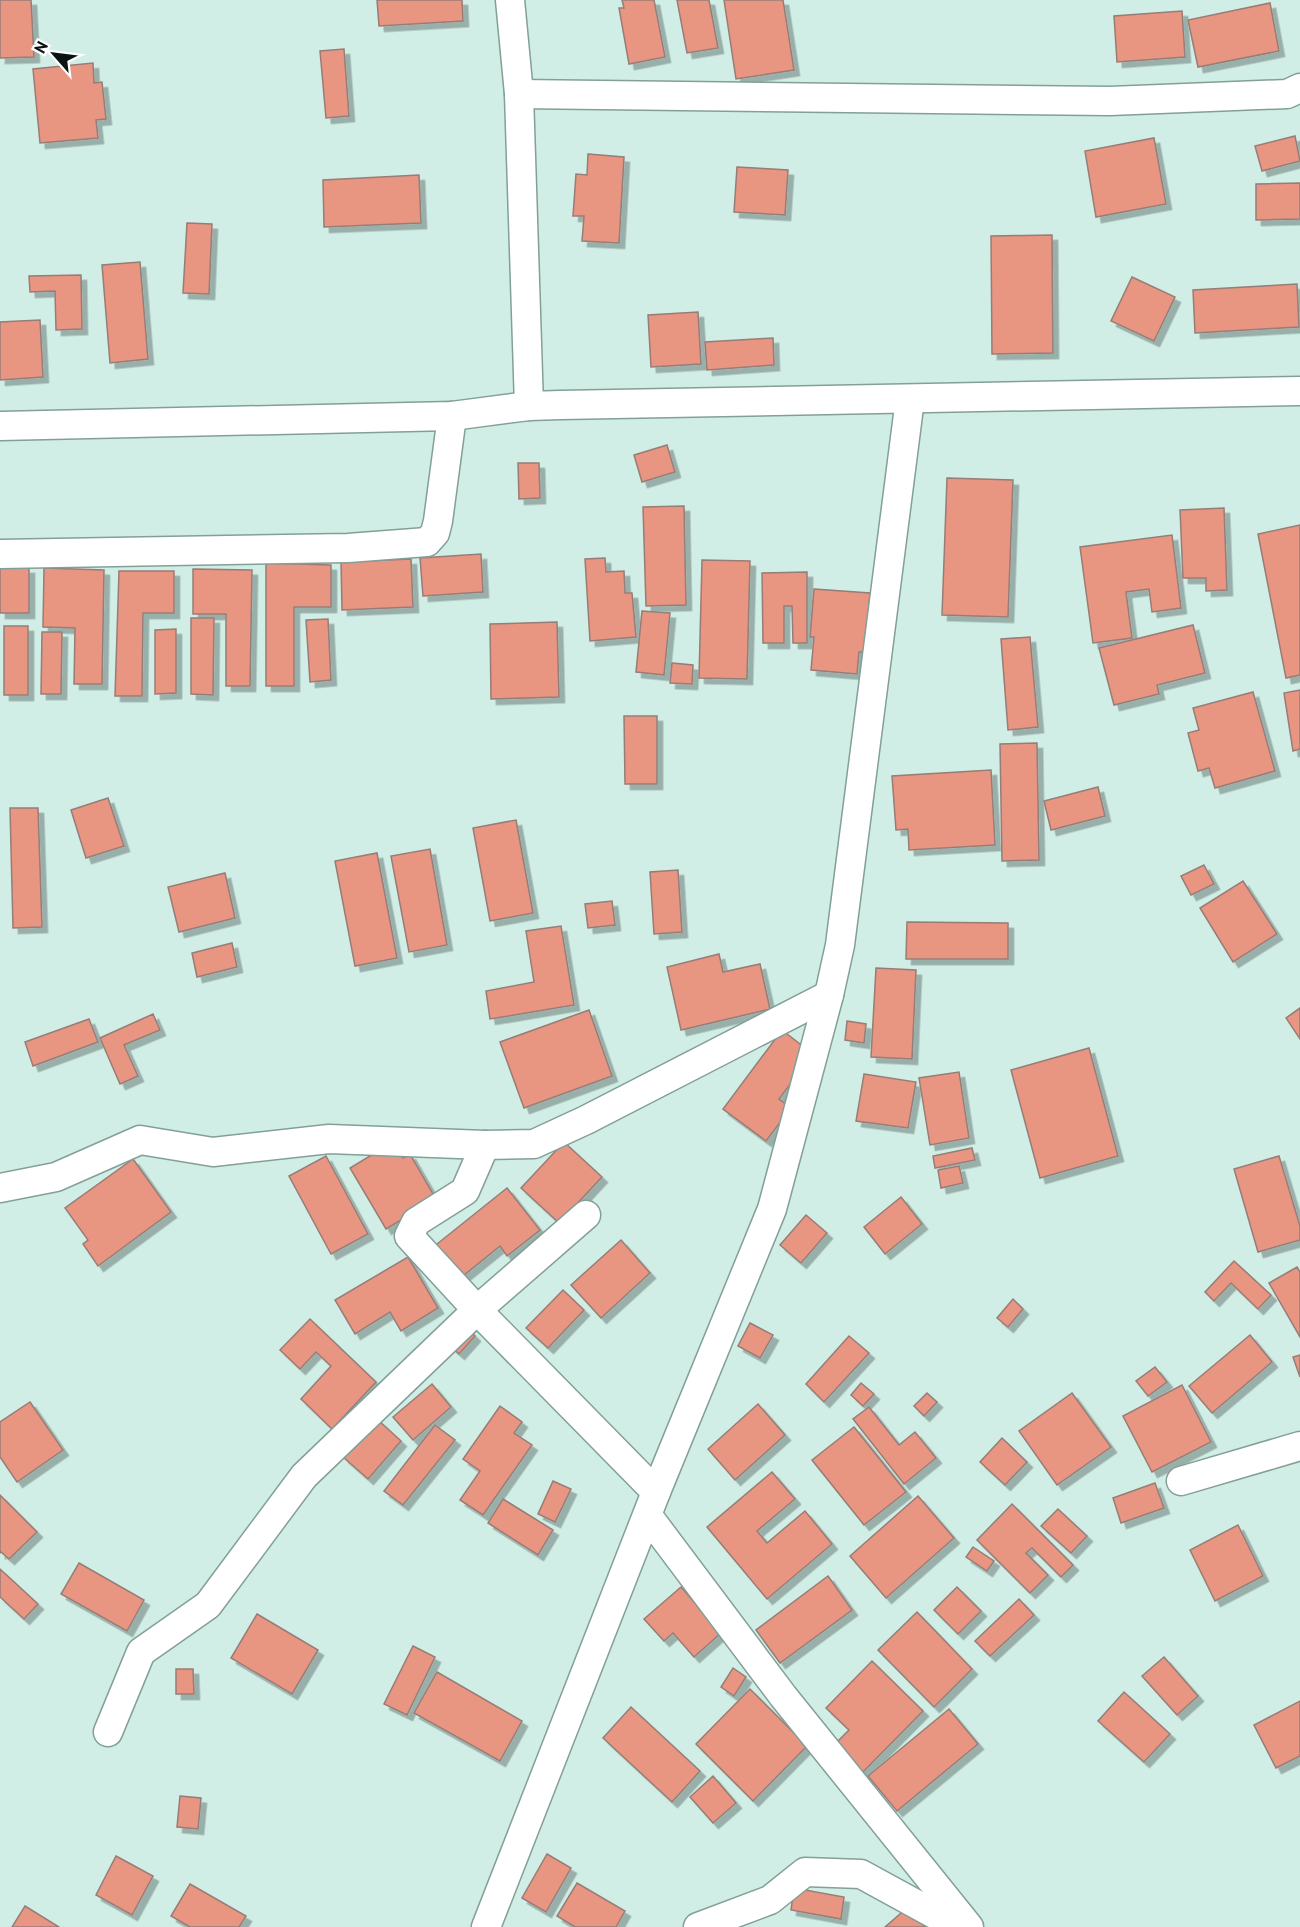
<svg xmlns="http://www.w3.org/2000/svg" width="1300" height="1927" viewBox="0 0 1300 1927" font-family="'PT Sans',sans-serif">
	<style>
		.building { fill: #e89581; stroke: #977d77; stroke-width: 1.5; filter: url(#shadow) }
		.lines { fill: none; stroke-linecap: round; stroke-linejoin: round }
		.minor-casing { stroke: #839f98; stroke-width: 31 }
		.minor { stroke: #fff; stroke-width: 28 }
	</style>
	<defs>
		<filter id="shadow"><feDropShadow dx="5.5" dy="5.5" stdDeviation="0" flood-color="#0004"/></filter>
	</defs>
	<rect width="100%" height="100%" fill="#d0eee6"/>
	<g class="building">
		<polygon points="0,0 31,0 34,57 0,58"/>
		<polygon points="377,0 462,0 463,21 379,26"/>
		<polygon points="622,0 654,0 665,57 629,64 619,8 624,8"/>
		<polygon points="677,0 709,0 718,48 687,53"/>
		<polygon points="724,0 783,0 794,70 736,79"/>
		<polygon points="1270,3 1279,51 1198,67 1188,20"/>
		<polygon points="1182,11 1185,57 1117,62 1114,16"/>
		<polygon points="344,49 349,116 326,118 320,51"/>
		<polygon points="93,63 94,83 102,82 106,119 96,120 98,138 40,143 33,69"/>
		<polygon points="1295,136 1300,161 1262,171 1255,146"/>
		<polygon points="1154,138 1166,204 1096,217 1085,151"/>
		<polygon points="588,154 624,157 619,243 582,241 584,216 573,216 576,174 587,175"/>
		<polygon points="737,167 788,170 785,215 734,212"/>
		<polygon points="419,175 421,223 324,227 323,180"/>
		<polygon points="1300,183 1300,219 1256,220 1256,184"/>
		<polygon points="187,223 212,224 209,294 183,293"/>
		<polygon points="1052,235 1053,353 992,354 991,236"/>
		<polygon points="140,262 148,359 110,363 102,265"/>
		<polygon points="81,275 82,329 56,330 55,291 30,292 29,276"/>
		<polygon points="1132,277 1175,297 1154,341 1111,321"/>
		<polygon points="1297,284 1299,327 1195,333 1193,290"/>
		<polygon points="698,312 701,364 651,367 648,315"/>
		<polygon points="40,320 43,377 0,380 0,322"/>
		<polygon points="773,338 774,365 707,370 705,342"/>
		<polygon points="667,445 675,472 642,482 634,455"/>
		<polygon points="518,463 539,463 540,498 519,499"/>
		<polygon points="947,478 1013,480 1008,617 942,615"/>
		<polygon points="684,506 686,605 646,606 643,507"/>
		<polygon points="1224,508 1227,590 1206,591 1206,578 1183,578 1180,510"/>
		<polygon points="1300,525 1300,675 1286,678 1258,534"/>
		<polygon points="1172,535 1181,608 1152,612 1149,589 1126,592 1132,638 1093,643 1080,547"/>
		<polygon points="481,554 483,592 423,596 420,558"/>
		<polygon points="605,558 606,572 624,571 625,593 632,593 636,637 590,641 585,559"/>
		<polygon points="411,559 413,607 342,610 341,562"/>
		<polygon points="702,560 750,561 747,679 699,678"/>
		<polygon points="266,563 331,565 331,607 294,607 294,686 266,686"/>
		<rect x="0" y="568" width="29" height="45"/>
		<polygon points="44,568 104,570 102,684 74,684 75,628 43,627"/>
		<polygon points="193,569 252,570 250,686 226,686 226,614 193,614"/>
		<polygon points="119,571 174,571 174,613 143,613 142,696 115,696"/>
		<polygon points="807,572 807,643 793,643 792,606 784,606 784,643 763,643 762,573"/>
		<polygon points="814,589 870,593 865,652 859,652 857,674 811,670 814,637 810,637"/>
		<polygon points="642,611 670,613 664,675 636,672"/>
		<polygon points="191,618 214,618 213,695 191,694"/>
		<polygon points="328,619 331,680 310,682 306,620"/>
		<polygon points="557,622 559,697 491,699 490,624"/>
		<polygon points="1193,625 1205,673 1157,685 1159,694 1114,705 1099,648"/>
		<rect x="4" y="626" width="24" height="69"/>
		<polygon points="176,629 176,693 155,694 155,630"/>
		<polygon points="42,632 62,632 61,694 41,694"/>
		<polygon points="1030,637 1038,727 1008,730 1001,639"/>
		<polygon points="672,663 693,665 692,684 670,683"/>
		<polygon points="1300,690 1300,749 1293,751 1284,693"/>
		<polygon points="1253,692 1275,771 1215,788 1209,768 1198,771 1188,733 1199,730 1193,708"/>
		<polygon points="624,716 657,716 657,784 625,784"/>
		<polygon points="1037,743 1039,860 1002,861 1000,744"/>
		<polygon points="991,770 995,845 909,850 908,829 896,830 892,776"/>
		<polygon points="1098,787 1105,816 1051,830 1044,801"/>
		<polygon points="108,798 124,846 86,858 71,810"/>
		<polygon points="10,808 38,808 42,927 13,928"/>
		<polygon points="516,820 533,913 490,921 473,828"/>
		<polygon points="430,849 447,945 409,952 391,856"/>
		<polygon points="377,853 397,958 355,966 335,861"/>
		<polygon points="1204,865 1214,884 1191,895 1181,876"/>
		<polygon points="678,870 682,932 654,934 650,872"/>
		<polygon points="225,873 235,918 179,932 168,887"/>
		<polygon points="1243,881 1277,934 1233,962 1200,908"/>
		<polygon points="612,901 615,925 588,928 585,904"/>
		<polygon points="907,922 1008,923 1008,959 906,959"/>
		<polygon points="561,926 574,1005 490,1019 486,991 534,982 526,931"/>
		<polygon points="232,943 237,967 197,977 192,953"/>
		<polygon points="719,954 723,972 760,964 770,1009 681,1030 667,967"/>
		<polygon points="876,968 916,970 912,1059 871,1057"/>
		<polygon points="1300,1008 1300,1039 1286,1018"/>
		<polygon points="589,1010 612,1076 524,1108 500,1042"/>
		<polygon points="153,1014 160,1030 124,1045 138,1076 120,1084 100,1038"/>
		<polygon points="89,1019 98,1042 33,1066 25,1042"/>
		<polygon points="847,1021 866,1024 864,1043 845,1040"/>
		<polygon points="782,1030 809,1051 803,1067 779,1099 791,1108 766,1141 723,1109"/>
		<polygon points="1089,1048 1118,1156 1040,1178 1011,1070"/>
		<polygon points="959,1072 969,1138 930,1145 919,1078"/>
		<polygon points="864,1074 916,1082 908,1128 856,1121"/>
		<polygon points="393,1142 403,1158 410,1154 436,1199 386,1229 350,1168"/>
		<polygon points="564,1142 602,1177 559,1223 521,1188"/>
		<polygon points="972,1148 975,1160 935,1168 933,1156"/>
		<polygon points="326,1156 368,1234 331,1254 289,1176"/>
		<polygon points="1279,1156 1300,1226 1300,1240 1258,1252 1234,1169"/>
		<polygon points="133,1159 171,1212 98,1266 83,1244 88,1240 65,1208"/>
		<polygon points="959,1166 963,1183 941,1188 938,1170"/>
		<polygon points="507,1188 540,1230 507,1256 500,1246 458,1280 432,1248"/>
		<polygon points="901,1197 922,1224 885,1254 864,1227"/>
		<polygon points="806,1215 827,1233 801,1263 780,1245"/>
		<polygon points="621,1240 650,1273 601,1318 571,1285"/>
		<polygon points="408,1257 438,1308 401,1331 390,1312 355,1334 335,1300"/>
		<polygon points="1234,1261 1271,1295 1258,1309 1231,1283 1214,1301 1205,1292"/>
		<polygon points="1297,1267 1300,1272 1300,1337 1269,1283"/>
		<polygon points="563,1290 584,1310 548,1348 526,1328"/>
		<polygon points="1013,1299 1023,1309 1008,1327 997,1318"/>
		<polygon points="310,1319 376,1382 332,1429 301,1399 331,1366 316,1352 300,1369 280,1350"/>
		<polygon points="750,1323 773,1335 760,1358 738,1346"/>
		<polygon points="464,1325 475,1336 459,1354 447,1343"/>
		<polygon points="1250,1335 1272,1362 1212,1413 1189,1386"/>
		<polygon points="849,1336 869,1353 824,1402 806,1384"/>
		<polygon points="1300,1355 1300,1377 1293,1357"/>
		<polygon points="1155,1367 1167,1382 1148,1396 1136,1381"/>
		<polygon points="861,1383 874,1394 863,1406 851,1395"/>
		<polygon points="432,1384 451,1407 413,1440 393,1417"/>
		<polygon points="1182,1385 1211,1442 1152,1472 1123,1416"/>
		<polygon points="927,1393 937,1402 924,1416 914,1406"/>
		<polygon points="1072,1393 1111,1447 1057,1485 1019,1431"/>
		<polygon points="30,1402 63,1450 17,1482 0,1457 0,1422"/>
		<polygon points="758,1404 785,1435 735,1480 708,1449"/>
		<polygon points="500,1406 522,1422 514,1433 532,1445 483,1515 460,1500 480,1471 463,1459"/>
		<polygon points="869,1407 899,1445 915,1432 936,1458 904,1484 853,1419"/>
		<polygon points="377,1419 401,1441 368,1479 343,1457"/>
		<polygon points="435,1425 455,1440 403,1505 384,1491"/>
		<polygon points="854,1427 906,1492 864,1525 812,1460"/>
		<polygon points="1002,1438 1027,1462 1005,1485 980,1462"/>
		<polygon points="772,1472 795,1499 757,1531 767,1543 805,1511 832,1544 767,1599 707,1527"/>
		<polygon points="553,1481 571,1489 555,1522 538,1514"/>
		<polygon points="1155,1483 1164,1508 1121,1523 1113,1498"/>
		<polygon points="0,1495 37,1532 9,1559 1,1552 0,1553"/>
		<polygon points="918,1496 954,1538 886,1598 850,1556"/>
		<polygon points="503,1499 553,1530 538,1555 488,1523"/>
		<polygon points="1012,1504 1073,1565 1061,1577 1032,1548 1026,1553 1048,1575 1030,1593 977,1540"/>
		<polygon points="1058,1509 1087,1536 1071,1553 1041,1526"/>
		<polygon points="1238,1525 1263,1576 1215,1601 1190,1550"/>
		<polygon points="973,1547 994,1561 987,1571 966,1557"/>
		<polygon points="79,1563 144,1600 127,1631 61,1594"/>
		<polygon points="0,1569 38,1604 24,1619 0,1597"/>
		<polygon points="828,1576 852,1610 780,1663 756,1630"/>
		<polygon points="681,1587 721,1633 694,1657 673,1633 664,1641 644,1619"/>
		<polygon points="957,1587 981,1611 958,1634 934,1610"/>
		<polygon points="1019,1599 1034,1615 990,1656 975,1641"/>
		<polygon points="917,1612 972,1669 934,1707 878,1650"/>
		<polygon points="257,1614 318,1650 292,1694 231,1658"/>
		<polygon points="413,1646 435,1657 407,1715 384,1704"/>
		<polygon points="1164,1657 1198,1696 1177,1715 1142,1676"/>
		<polygon points="872,1661 923,1711 863,1772 835,1744 849,1730 826,1708"/>
		<polygon points="733,1668 746,1677 734,1696 721,1687"/>
		<polygon points="176,1669 193,1669 194,1694 176,1694"/>
		<polygon points="437,1672 522,1721 500,1761 414,1713"/>
		<polygon points="750,1689 807,1746 753,1801 696,1744"/>
		<polygon points="1124,1692 1170,1734 1144,1762 1098,1721"/>
		<polygon points="1300,1701 1300,1756 1276,1768 1254,1725"/>
		<polygon points="631,1707 700,1771 672,1802 603,1738"/>
		<polygon points="949,1709 978,1744 897,1811 868,1776"/>
		<polygon points="713,1776 736,1803 713,1823 690,1797"/>
		<polygon points="180,1796 201,1798 198,1829 177,1827"/>
		<polygon points="547,1854 571,1868 546,1912 522,1898"/>
		<polygon points="116,1856 153,1876 132,1915 96,1895"/>
		<polygon points="577,1883 625,1911 616,1927 575,1927 557,1916"/>
		<polygon points="190,1884 246,1916 239,1927 190,1927 171,1916"/>
		<polygon points="794,1888 844,1897 841,1919 791,1910"/>
		<polygon points="25,1906 59,1927 12,1927"/>
		<polygon points="908,1907 925,1927 885,1927"/>
	</g>
	<g class="lines">
		<defs>
			<g id="minor">
				<polyline points="510,0 519,94 529,406"/>
				<polyline points="519,94 1110,101 1287,94 1300,88"/>
				<polyline points="0,426 452,416 529,406 560,405 1300,391"/>
				<polyline points="0,554 348,548 427,542 435,533 438,521 452,416"/>
				<polyline points="485,1145 465,1191 416,1222 409,1236 477,1310 586,1215"/>
				<polyline points="0,1188 56,1177 140,1140 213,1152 329,1139 485,1145 534,1144 586,1120 829,995"/>
				<polyline points="1181,1481 1300,1446"/>
				<polyline points="648,1516 783,1696 969,1927"/>
				<polyline points="108,1732 141,1652 208,1605 304,1476 477,1310 656,1492"/>
				<polyline points="486,1927 656,1492 772,1209 829,995 840,945 910,399"/>
				<polyline points="698,1927 770,1900 805,1872 861,1874 958,1927"/>
			</g>
		</defs>
		<use href="#minor" class="minor-casing"/>
		<use href="#minor" class="minor"/>
	</g>
	<g transform="translate(54 54) rotate(298)" stroke="#ffffff" stroke-width="4.5" paint-order="stroke">
	<path d="M0-4.5L10 22L0 15L-10 22Z" fill="#091412"/>
	<text y="-9" font-size="16" font-weight="bold" text-anchor="middle" fill="#091412">N</text>
	</g>
</svg>
